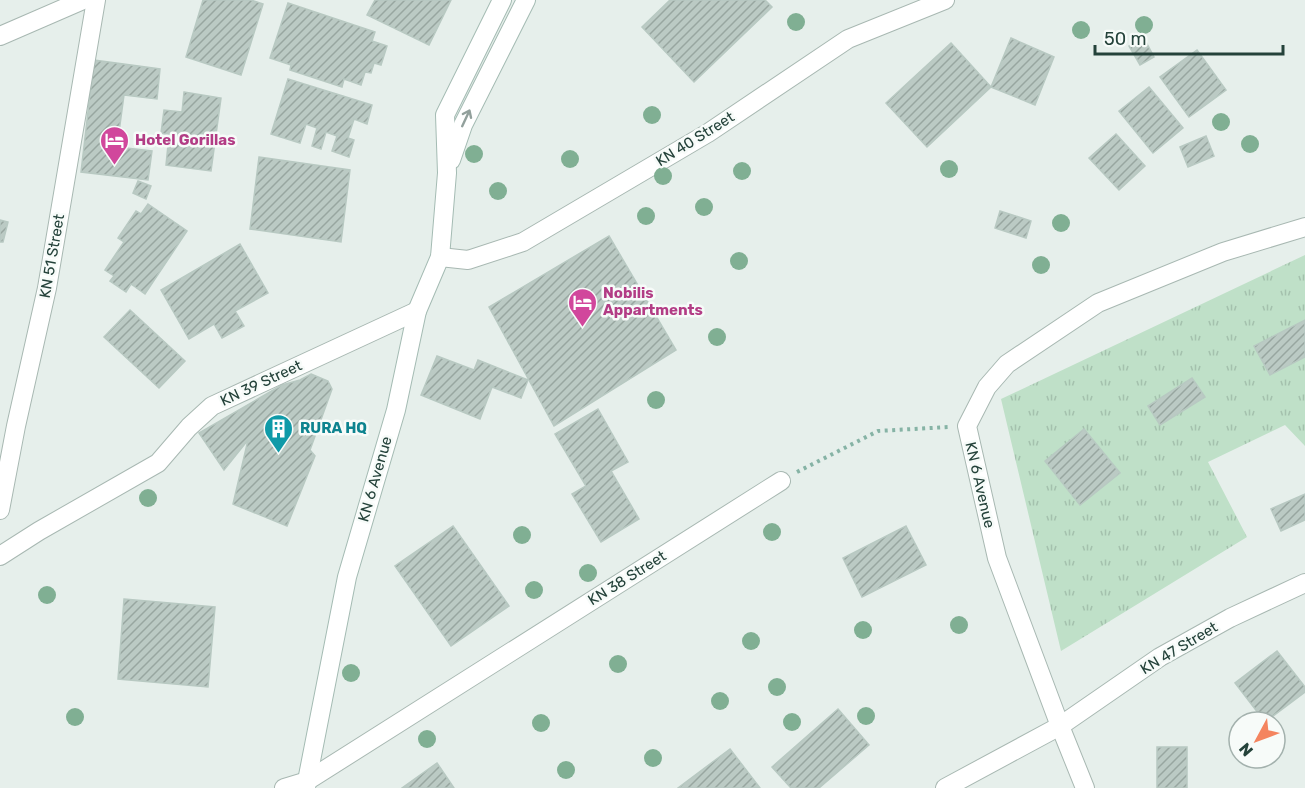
<svg xmlns="http://www.w3.org/2000/svg" width="1305" height="788" viewBox="0 0 1305 788" font-family="Rubik,sans-serif">
	<style>
		.grass { fill: url(#grass-tufts) }
		.building { fill: url(#building-hatch); stroke: #b8c9c2; stroke-width: 1.5 }
		.lines { fill: none; stroke-linecap: round; stroke-linejoin: round }
		.minor-casing { stroke: #a8b8b2; stroke-width: 20 }
		.secondary-casing { stroke: #a4bbb3; stroke-width: 20 }
		.path { stroke: #86b3a5; stroke-width: 4; stroke-dasharray: 3 4.5; stroke-linecap: butt }
		.minor { stroke: #fff; stroke-width: 18 }
		.secondary { stroke: #fff; stroke-width: 18 }
		.tree { fill: #80af93 }
		.oneway { stroke: #92a09c }
		.labels { text-anchor: middle; stroke-width: 5; stroke-linejoin: round; paint-order: stroke }
		.street-label { font-size: 15px; fill: #24423a; stroke: #f7fbf9 }
		.hotel-label { font-size: 15px; font-weight: bold; fill: #b23c85; stroke: #f7fbf9; text-anchor: start }
		.culture-label { font-size: 15px; font-weight: bold; fill: #0d838f; stroke: #f7fbf9; text-anchor: start }
	</style>
	<defs>
		<pattern id="grass-tufts" width="24" height="20" patternUnits="userSpaceOnUse" patternTransform="scale(1.5)"><rect width="24" height="20" fill="#bfe0c8"/><path d="M3 7l-1-3M5 7V3M7 7l1-3M15 17l-1-3M17 17v-4M19 17l1-3" fill="none" stroke="#a4c1ad"/></pattern>
		<pattern id="building-hatch" width="6" height="6" patternUnits="userSpaceOnUse" patternTransform="scale(1.5)"><rect width="6" height="6" fill="#bbcac4"/><path d="M-1 1l2-2M0 6l6-6M5 7l2-2" fill="none" stroke="#98a6a0"/></pattern>
	</defs>
	<rect width="100%" height="100%" fill="#e6efeb"/>
	<polygon class="grass" points="1305,255 1305,446 1285,425 1208,462 1247,537 1061,651 1001,399"/>
	<g class="building">
		<polygon points="203,0 251,0 263,4 241,75 186,57"/>
		<polygon points="375,0 451,0 429,45 367,15"/>
		<polygon points="670,0 765,0 772,7 694,82 642,27"/>
		<polygon points="288,3 375,32 372,41 387,46 381,65 374,63 371,73 365,72 361,85 344,79 342,87 290,70 291,65 270,58"/>
		<polygon points="1011,38 1054,57 1035,105 991,87"/>
		<polygon points="1144,38 1154,57 1140,65 1129,46"/>
		<polygon points="951,43 991,87 927,147 886,103"/>
		<polygon points="1197,50 1226,90 1189,117 1160,77"/>
		<polygon points="94,60 160,69 157,99 124,95 117,147 152,151 148,180 81,172"/>
		<polygon points="288,79 372,105 367,124 354,119 348,138 354,140 349,157 332,151 337,136 326,132 321,149 312,146 317,128 306,124 300,143 271,134"/>
		<polygon points="1149,87 1183,128 1153,153 1119,111"/>
		<polygon points="184,92 221,98 211,171 166,165 169,135 161,133 164,110 182,112"/>
		<polygon points="1116,134 1145,166 1119,190 1089,158"/>
		<polygon points="1206,136 1214,156 1188,167 1180,147"/>
		<polygon points="259,157 350,170 341,242 250,229"/>
		<polygon points="138,181 151,186 146,199 133,193"/>
		<polygon points="148,204 187,231 145,294 131,284 126,292 110,281 114,276 105,270 124,242 118,238 136,211 141,214"/>
		<polygon points="1000,211 1031,221 1026,238 995,228"/>
		<polygon points="0,220 8,222 3,242 0,242"/>
		<polygon points="609,236 676,350 554,426 489,307"/>
		<polygon points="240,244 268,293 235,311 244,326 222,338 214,324 189,339 161,290"/>
		<polygon points="130,310 185,361 159,388 104,337"/>
		<polygon points="1305,320 1305,357 1270,375 1254,346"/>
		<polygon points="437,356 474,370 478,360 528,380 521,398 492,387 480,419 421,395"/>
		<polygon points="311,374 328,381 332,389 310,450 315,456 287,526 233,504 248,440 224,470 199,433 282,385 300,380"/>
		<polygon points="1192,378 1205,397 1160,425 1148,406"/>
		<polygon points="598,409 628,462 611,471 639,519 601,542 572,494 586,486 555,434"/>
		<polygon points="1084,429 1120,473 1080,505 1045,461"/>
		<polygon points="1305,494 1305,520 1281,531 1271,509"/>
		<polygon points="453,526 509,606 451,646 395,566"/>
		<polygon points="906,526 926,565 862,597 843,558"/>
		<polygon points="124,599 215,607 208,687 118,679"/>
		<polygon points="1277,651 1305,687 1305,692 1265,722 1235,683"/>
		<polygon points="838,709 869,745 819,788 791,788 772,767"/>
		<rect x="1157" y="747" width="30" height="41"/>
		<polygon points="730,749 760,788 678,788"/>
		<polygon points="437,763 454,788 402,788"/>
	</g>
	<g class="lines">
		<defs>
			<g id="minor">
				<polyline points="0,36 83,0"/>
				<polyline points="440,257 468,260 523,242 708,133 848,39 945,0"/>
				<polyline points="0,510 16,426 47,288 96,0"/>
				<polyline points="0,556 39,531 158,463 189,427 212,406 417,311"/>
				<polyline points="284,788 307,781 781,481"/>
				<polyline points="945,788 1060,726 1160,657 1230,618 1305,583"/>
				<polyline points="1085,788 1060,726 997,558 967,426 987,387 1007,364 1098,303 1223,252 1305,227"/>
			</g>
			<g id="secondary">
				<polyline points="451,160 463,125 526,0"/>
				<polyline points="306,788 307,781 347,577 396,410 417,311 440,257 447,173 445,115 502,0"/>
			</g>
		</defs>
		<use href="#minor" class="minor-casing"/>
		<use href="#secondary" class="secondary-casing"/>
		<polyline class="path" points="797,472 878,431 948,427"/>
		<use href="#minor" class="minor"/>
		<use href="#secondary" class="secondary"/>
	</g>
	<g class="tree">
		<circle cx="796" cy="22" r="9"/>
		<circle cx="1144" cy="25" r="9"/>
		<circle cx="1081" cy="30" r="9"/>
		<circle cx="652" cy="115" r="9"/>
		<circle cx="1221" cy="122" r="9"/>
		<circle cx="1250" cy="144" r="9"/>
		<circle cx="474" cy="154" r="9"/>
		<circle cx="570" cy="159" r="9"/>
		<circle cx="949" cy="169" r="9"/>
		<circle cx="742" cy="171" r="9"/>
		<circle cx="663" cy="176" r="9"/>
		<circle cx="498" cy="191" r="9"/>
		<circle cx="704" cy="207" r="9"/>
		<circle cx="646" cy="216" r="9"/>
		<circle cx="1061" cy="223" r="9"/>
		<circle cx="739" cy="261" r="9"/>
		<circle cx="1041" cy="265" r="9"/>
		<circle cx="717" cy="337" r="9"/>
		<circle cx="656" cy="400" r="9"/>
		<circle cx="148" cy="498" r="9"/>
		<circle cx="772" cy="532" r="9"/>
		<circle cx="522" cy="535" r="9"/>
		<circle cx="588" cy="573" r="9"/>
		<circle cx="534" cy="590" r="9"/>
		<circle cx="47" cy="595" r="9"/>
		<circle cx="959" cy="625" r="9"/>
		<circle cx="863" cy="630" r="9"/>
		<circle cx="751" cy="641" r="9"/>
		<circle cx="618" cy="664" r="9"/>
		<circle cx="351" cy="673" r="9"/>
		<circle cx="777" cy="687" r="9"/>
		<circle cx="720" cy="701" r="9"/>
		<circle cx="866" cy="716" r="9"/>
		<circle cx="75" cy="717" r="9"/>
		<circle cx="792" cy="722" r="9"/>
		<circle cx="541" cy="723" r="9"/>
		<circle cx="427" cy="739" r="9"/>
		<circle cx="653" cy="758" r="9"/>
		<circle cx="566" cy="770" r="9"/>
	</g>
	<defs><path id="oneway-shaft" d="M-6 0H5M1.5-3L5.5 0L1.5 3" fill="none" stroke-width="1.6" stroke-linecap="round" stroke-linejoin="round" transform="scale(1.5)"/></defs>
	<use class="oneway" href="#oneway-shaft" transform="translate(466 118) rotate(-65)"/>
	<defs>
		<symbol id="hotel-pin" viewBox="-11 -11 22 30"><path d="M0 17L-7.5 6A9.5 9.5 0 1 1 7.5 6Z" fill="#d1479c" stroke="#f7fbf9"/><path d="M-6-4.5h1.5V1H6V5H4.5V3h-9V5H-6ZM-4 0a1.8 1.8 0 1 1 3.6 0ZM.5 0V-2.5h3Q6-2.5 6 0Z" fill="#fff"/></symbol>
		<symbol id="building-pin" viewBox="-11 -11 22 30"><path d="M0 17L-7.5 6A9.5 9.5 0 1 1 7.5 6Z" fill="#0f9aa8" stroke="#f7fbf9"/><path d="M-4-6H4V6H1V3H-1V6H-4ZM-2.5-4.3h1.7v1.8h-1.7ZM.8-4.3h1.7v1.8H.8ZM-2.5-1h1.7V.8h-1.7ZM.8-1h1.7V.8H.8Z" fill="#fff"/></symbol>
	</defs>
	<g fill-rule="evenodd">
		<use href="#hotel-pin" x="98" y="124" width="33" height="45"/>
		<use href="#hotel-pin" x="566" y="286" width="33" height="45"/>
		<use href="#building-pin" x="262" y="412" width="33" height="45"/>
	</g>
	<g class="labels">
		<g class="street-label">
			<text transform="translate(695 139) rotate(-32)" y="5">KN 40 Street</text>
			<text transform="translate(52 256) rotate(-80)" y="5">KN 51 Street</text>
			<text transform="translate(261 383) rotate(-25)" y="5">KN 39 Street</text>
			<text transform="translate(375 479) rotate(-74)" y="5">KN 6 Avenue</text>
			<text transform="translate(980 485) rotate(77)" y="5">KN 6 Avenue</text>
			<text transform="translate(627 578) rotate(-32)" y="5">KN 38 Street</text>
			<text transform="translate(1179 648) rotate(-31)" y="5">KN 47 Street</text>
		</g>
		<g class="hotel-label">
			<text x="135" y="145">Hotel Gorillas</text>
			<text x="603" y="298">Nobilis<tspan x="603" dy="17">Appartments</tspan></text>
		</g>
		<g class="culture-label">
			<text x="300" y="433">RURA HQ</text>
		</g>
	</g>
	<g transform="translate(1257 740) rotate(229)"><circle r="28" fill="#f7fbf9" stroke="#a3b1ad" stroke-width="1.5"/>
	<path d="M0-4.5L10 22L0 15L-10 22Z" fill="#f4845f"/>
	<text y="-9" font-size="16" font-weight="bold" text-anchor="middle" fill="#24423a">N</text>
	</g>
	<path d="M1095 45v9h188v-9" fill="none" stroke="#24423a" stroke-width="3"/>
	<text x="1104" y="45" font-size="18" fill="#24423a" stroke="#f7fbf9" stroke-width="4.5" paint-order="stroke">50 m</text>
</svg>
